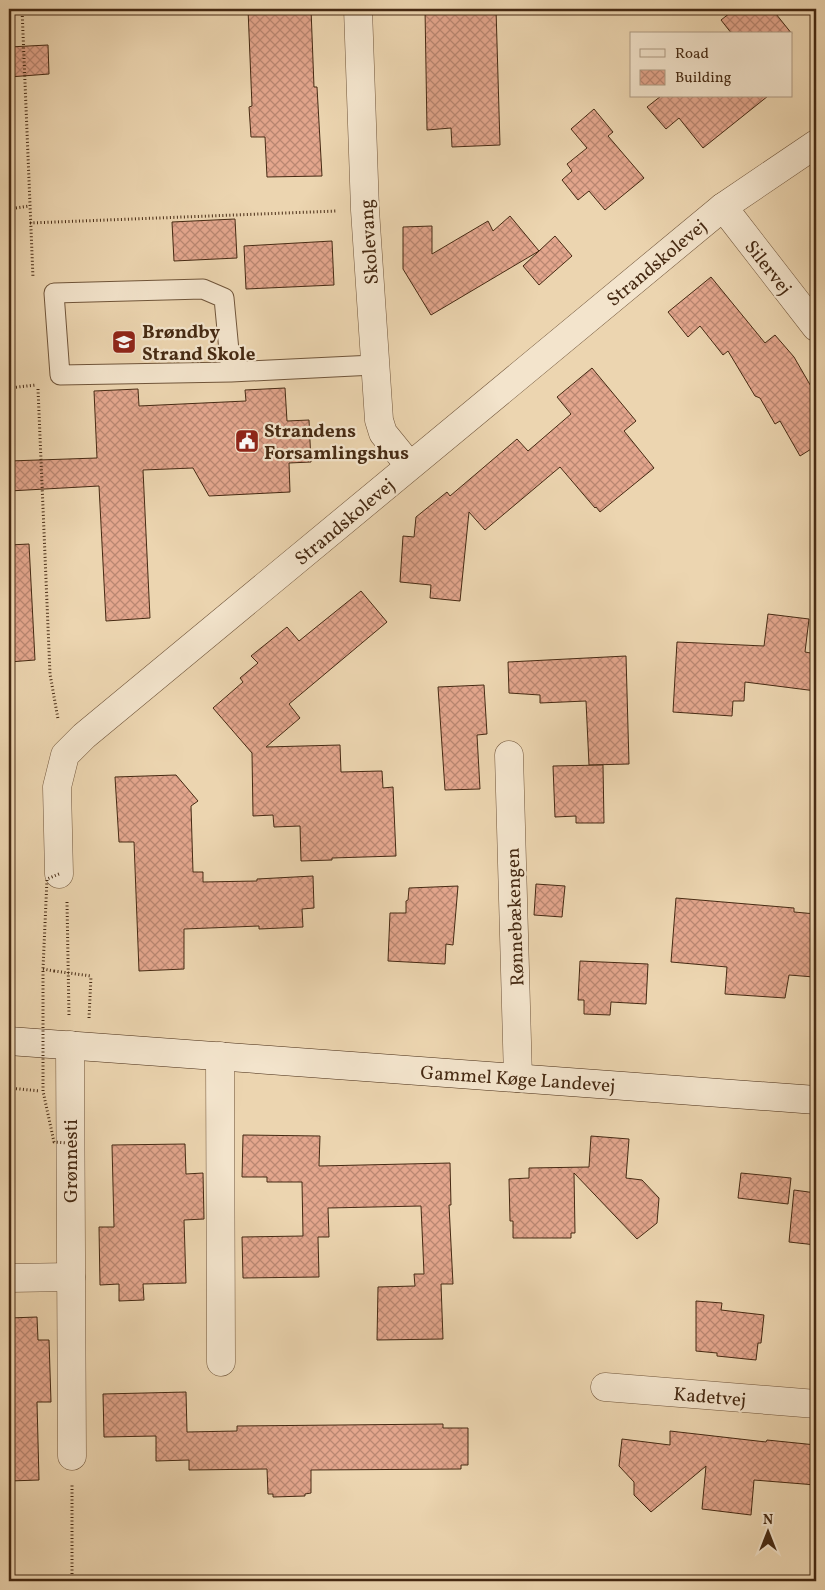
<svg xmlns="http://www.w3.org/2000/svg" width="825" height="1590" viewBox="0 0 825 1590" font-family="Vollkorn,serif">
	<style>
		.building { fill: url(#building-cross-hatch); stroke: #462a13 }
		.lines { fill: none; stroke-linecap: round; stroke-linejoin: round }
		.service-casing { stroke: #70553a; stroke-width: 21 }
		.minor-casing { stroke: #70553a; stroke-width: 29 }
		.secondary-casing { stroke: #462a13; stroke-width: 29 }
		.path { stroke: #462a13; stroke-width: 3; stroke-dasharray: 1 2.5; stroke-linecap: butt }
		.service { stroke: #f3e4cc; stroke-width: 19 }
		.minor { stroke: #f3e4cc; stroke-width: 28 }
		.secondary { stroke: #f3e4cc; stroke-width: 28 }
		.path-bridge { stroke: #462a13; stroke-width: 3; stroke-dasharray: 1 2.5; stroke-linecap: butt }
		.labels { text-anchor: middle; stroke-width: 4.5; stroke-linejoin: round; paint-order: stroke }
		.street-label { font-size: 19px; fill: #462a13; stroke: #f3e4cc }
		.poi-label { font-size: 19px; font-weight: bold; fill: #462a13; stroke: #f3e4cc; text-anchor: start }
	</style>
	<defs>
		<pattern id="building-cross-hatch" width="8" height="8" patternUnits="userSpaceOnUse" patternTransform="scale(1.25)"><rect width="8" height="8" fill="#e3a68d"/><path d="M0 0l8 8M0 8l8-8" fill="none" stroke="#ba8772"/></pattern>
	</defs>
	<rect width="100%" height="100%" fill="#ecd5b0"/>
	<filter id="stains"><feTurbulence type="fractalNoise" baseFrequency=".004" numOctaves="4"/><feColorMatrix values="0 0 0 0 .2 0 0 0 0 .09 0 0 0 0 .02 0 0 0 .5 -.17"/></filter>
	<radialGradient id="worn" r=".72"><stop offset=".6" stop-color="#630" stop-opacity="0"/><stop offset="1" stop-color="#630" stop-opacity=".3"/></radialGradient>
	<g class="building">
		<polygon points="248,9 311,9 314,87 317,87 322,176 267,177 265,137 251,137 249,107 252,106"/>
		<polygon points="425,9 496,9 500,145 452,147 451,128 427,130"/>
		<polygon points="735,9 772,9 792,34 732,34 721,20"/>
		<polygon points="48,45 49,74 9,77 9,47"/>
		<polygon points="661,96 768,96 703,148 679,118 666,129 647,107"/>
		<polygon points="594,109 613,132 608,136 644,178 605,210 589,191 578,200 562,180 572,171 567,164 587,148 571,129"/>
		<polygon points="510,216 539,251 431,315 403,269 403,227 432,226 432,254 488,221 493,231"/>
		<polygon points="235,219 237,258 174,261 172,222"/>
		<polygon points="555,236 572,256 539,285 523,266"/>
		<polygon points="332,241 334,285 246,289 244,246"/>
		<polygon points="711,277 765,343 775,335 794,357 816,395 816,446 800,456 780,421 775,424 760,398 755,396 728,351 723,355 700,326 688,337 668,312"/>
		<polygon points="592,368 636,421 624,431 654,468 600,512 596,507 595,508 560,467 485,530 469,512 460,601 430,598 431,585 400,582 403,536 414,537 416,517 447,492 450,496 517,439 528,451 571,414 557,397"/>
		<polygon points="285,388 287,421 309,420 311,462 289,463 290,492 209,496 193,468 143,470 150,618 106,621 99,486 9,491 9,461 97,458 94,391 138,389 139,406 246,401 245,390"/>
		<polygon points="29,544 35,660 9,662 9,545"/>
		<polygon points="361,591 387,622 289,704 300,718 266,747 340,745 341,772 382,771 383,788 393,787 396,856 332,858 332,860 301,861 300,826 274,827 273,815 253,816 252,753 213,708 243,682 240,678 258,663 251,656 287,627 299,641"/>
		<polygon points="768,614 809,619 805,652 816,654 816,691 745,682 744,701 733,701 732,716 673,712 677,642 764,646"/>
		<polygon points="626,656 629,764 589,765 586,701 540,703 540,695 509,693 508,662"/>
		<polygon points="484,685 487,734 477,735 480,789 445,790 438,687"/>
		<polygon points="603,765 604,823 576,823 576,816 555,817 553,766"/>
		<polygon points="176,775 198,801 191,806 193,872 203,872 203,882 257,881 257,879 313,876 314,908 302,909 303,927 259,929 259,926 184,929 184,969 139,971 134,842 119,842 115,777"/>
		<polygon points="536,884 565,886 562,917 534,915"/>
		<polygon points="458,886 453,945 446,944 445,964 388,961 390,913 406,913 406,901 408,900 409,888"/>
		<polygon points="676,898 794,908 794,912 816,914 814,977 789,975 785,998 725,994 727,967 671,962"/>
		<polygon points="580,961 648,964 646,1004 611,1002 610,1015 584,1014 584,1000 578,1000"/>
		<polygon points="243,1135 320,1136 319,1166 450,1163 451,1205 449,1205 453,1284 441,1284 443,1339 377,1340 378,1287 415,1286 414,1274 424,1274 421,1206 328,1208 329,1237 318,1237 319,1277 243,1278 242,1237 303,1236 302,1182 267,1182 267,1177 242,1177"/>
		<polygon points="591,1136 629,1139 626,1178 642,1180 659,1198 657,1223 637,1239 574,1173 575,1233 571,1233 571,1238 513,1238 513,1221 510,1221 509,1179 529,1178 529,1168 589,1167"/>
		<polygon points="185,1144 186,1174 203,1173 204,1219 184,1220 186,1283 143,1284 144,1300 119,1301 119,1284 100,1285 99,1227 114,1227 112,1145"/>
		<polygon points="741,1173 791,1178 788,1204 738,1198"/>
		<polygon points="794,1190 816,1193 816,1245 789,1242"/>
		<polygon points="696,1301 722,1303 721,1310 764,1315 761,1343 758,1343 756,1360 717,1356 717,1353 696,1351"/>
		<polygon points="37,1317 38,1340 49,1340 51,1402 37,1402 39,1480 9,1481 9,1318"/>
		<polygon points="186,1392 187,1432 237,1431 237,1426 443,1424 443,1428 468,1428 468,1465 461,1465 461,1469 311,1470 311,1493 305,1494 305,1496 273,1497 273,1494 268,1494 267,1469 189,1470 189,1460 156,1461 156,1436 104,1437 103,1394"/>
		<polygon points="670,1431 766,1442 767,1440 816,1445 816,1485 754,1480 751,1515 702,1509 706,1466 651,1512 634,1495 634,1482 619,1466 622,1439 670,1445"/>
	</g>
	<g class="lines">
		<defs>
			<polyline id="service" points="231,372 224,298 203,289 54,293 60,375 231,372 374,365"/>
			<g id="minor">
				<polyline points="358,9 365,210 379,420 383,433 409,465"/>
				<polyline points="723,207 816,327"/>
				<polyline points="509,755 518,1078"/>
				<polyline points="59,874 57,787 65,755 84,736 723,207 816,144"/>
				<polyline points="70,1045 72,1456"/>
				<polyline points="220,1056 221,1362"/>
				<polyline points="9,1278 71,1277"/>
				<polyline points="605,1387 816,1404"/>
			</g>
			<polyline id="secondary" points="9,1041 816,1100"/>
		</defs>
		<use href="#service" class="service-casing"/>
		<use href="#minor" class="minor-casing"/>
		<use href="#secondary" class="secondary-casing"/>
		<g class="path">
			<polyline points="22,9 33,278"/>
			<polyline points="9,209 29,206"/>
			<polyline points="30,223 337,211"/>
			<polyline points="9,388 36,385"/>
			<polyline points="38,389 50,674 58,719"/>
			<polyline points="67,902 69,1016"/>
			<polyline points="43,969 54,971"/>
			<polyline points="89,1018 91,976"/>
			<polyline points="9,1088 40,1091"/>
			<polyline points="72,1581 72,1485"/>
		</g>
		<use href="#service" class="service"/>
		<use href="#minor" class="minor"/>
		<use href="#secondary" class="secondary"/>
		<g class="path-bridge">
			<polyline points="59,874 47,879 43,969 43,1091 54,1142 69,1143"/>
			<polyline points="54,971 91,976"/>
		</g>
	</g>
	<defs>
		<symbol id="school-square" viewBox="-11 -11 22 22"><rect x="-9" y="-9" width="18" height="18" rx="4" fill="#8f2418" stroke="#f3e4cc"/><path d="M0-5L7-2L0 1L-7-2ZM-4 1L0 2.5L4 1V4Q0 6-4 4Z" fill="#fff"/></symbol>
		<symbol id="civic-square" viewBox="-11 -11 22 22"><rect x="-9" y="-9" width="18" height="18" rx="4" fill="#8f2418" stroke="#f3e4cc"/><path d="M-.6-6.5H3V-4.5H.6V-3L4-1V1h2V6H-6V1h2V-1L-.6-3ZM-1.2 2.5V6h2.4V2.5Z" fill="#fff"/></symbol>
	</defs>
	<g fill-rule="evenodd">
		<use href="#school-square" x="110" y="328" width="28" height="28"/>
		<use href="#civic-square" x="233" y="427" width="28" height="28"/>
	</g>
	<g class="labels">
		<g class="street-label">
			<text transform="translate(368 242) rotate(-94)" y="7">Skolevang</text>
			<text transform="translate(656 262) rotate(-40)" y="7">Strandskolevej</text>
			<text transform="translate(769 267) rotate(52)" y="7">Silervej</text>
			<text transform="translate(344 521) rotate(-40)" y="7">Strandskolevej</text>
			<text transform="translate(514 917) rotate(-92)" y="7">Rønnebækengen</text>
			<text transform="translate(518 1078) rotate(4)" y="7">Gammel Køge Landevej</text>
			<text transform="translate(70 1161) rotate(-90)" y="7">Grønnesti</text>
			<text transform="translate(710 1396) rotate(5)" y="7">Kadetvej</text>
		</g>
		<g class="poi-label">
			<text x="142" y="338">Brøndby<tspan x="142" dy="22">Strand Skole</tspan></text>
			<text x="264" y="437">Strandens<tspan x="264" dy="22">Forsamlingshus</tspan></text>
		</g>
	</g>
	<rect width="825" height="1590" fill="none" stroke="#ecd5b0" stroke-width="30"/>
	<rect x="10" y="10" width="805" height="1570" fill="none" stroke="#462a13" stroke-width="2.5"/>
	<rect x="15" y="15" width="795" height="1560" fill="none" stroke="#462a13"/>
	<rect x="630" y="32" width="162" height="65" fill="#f3e4cc" stroke="#ae9a82"/>
	<rect x="640" y="49" width="25" height="8" fill="#f3e4cc" stroke="#ae9a82"/>
	<text x="675" y="58" font-size="15" fill="#462a13">Road</text>
	<rect x="640" y="70" width="25" height="15" fill="url(#building-cross-hatch)" stroke="#ae9a82"/>
	<text x="675" y="82" font-size="15" fill="#462a13">Building</text>
	<g transform="translate(768 1532)" stroke="#f3e4cc" stroke-width="4" paint-order="stroke">
	<path d="M0-4L9 19L0 12L-9 19Z" fill="#462a13"/>
	<text y="-8" font-size="14" font-weight="bold" text-anchor="middle" fill="#462a13">N</text>
	</g>
	<rect width="100%" height="100%" filter="url(#stains)"/>
	<rect width="100%" height="100%" fill="url(#worn)"/>
</svg>
